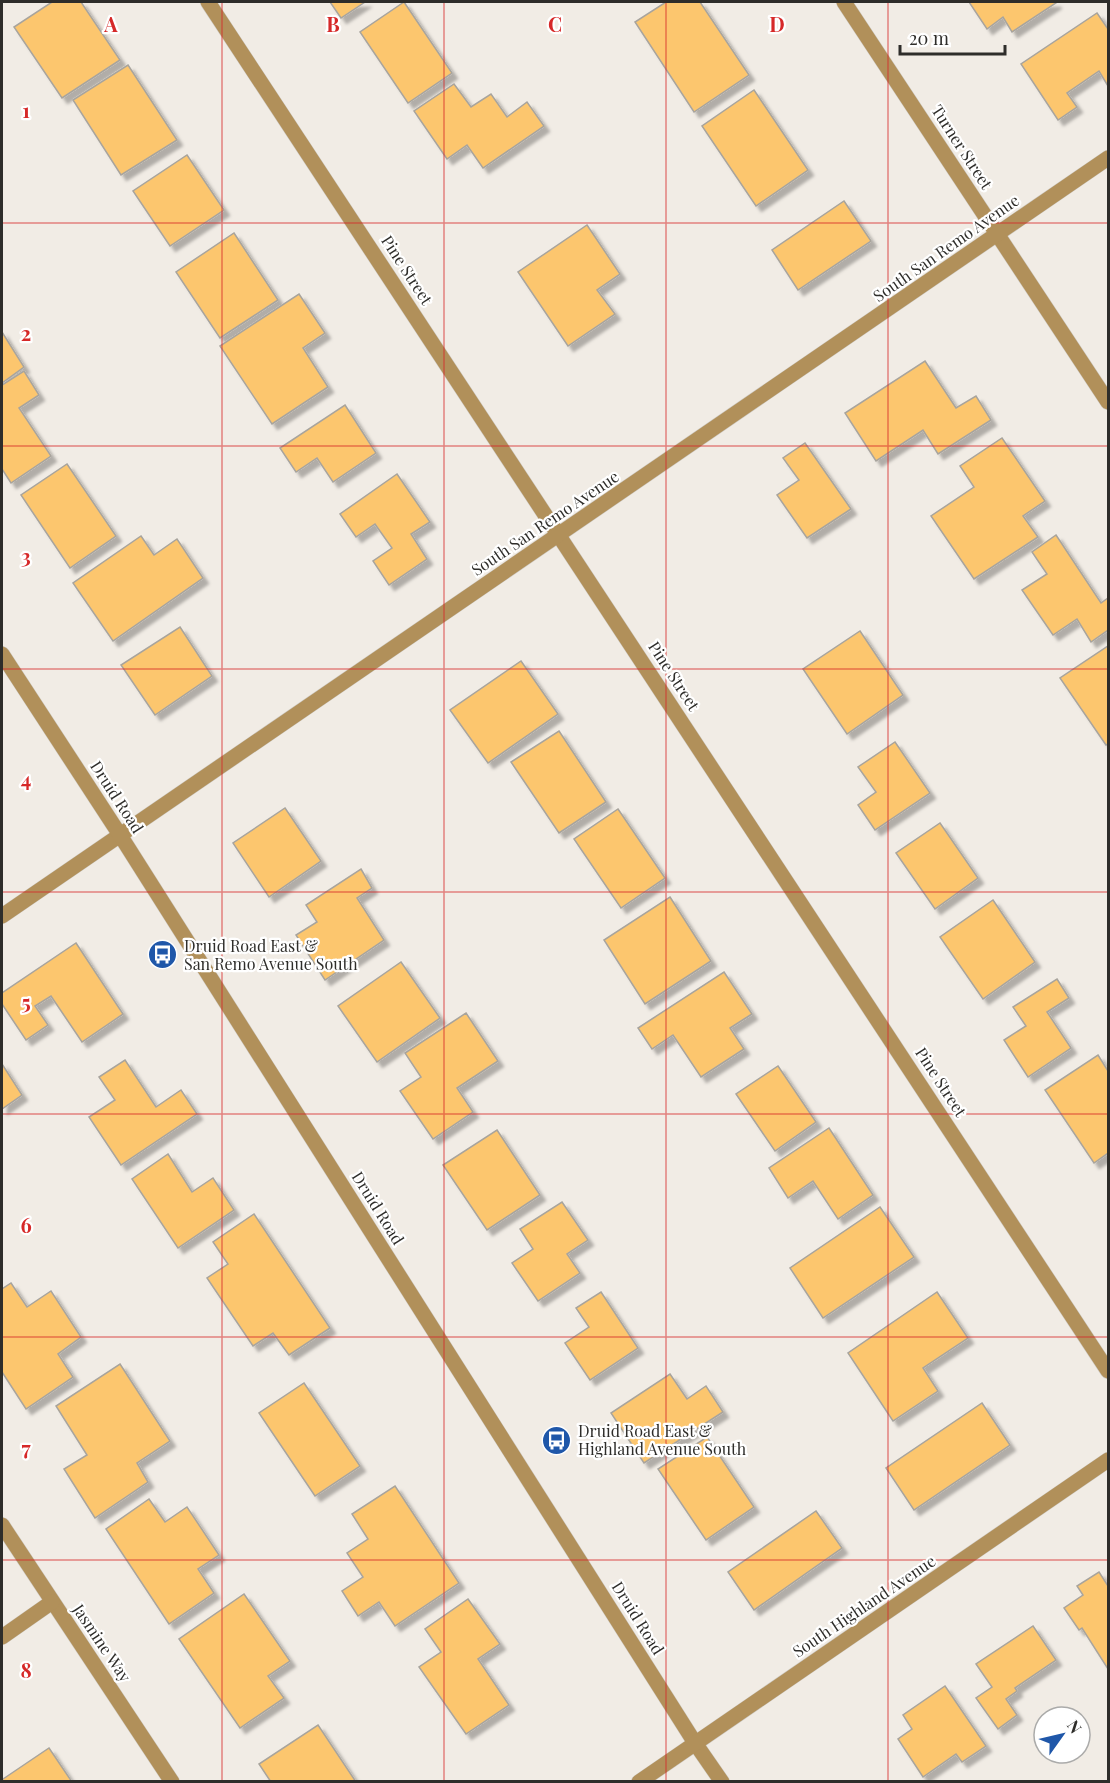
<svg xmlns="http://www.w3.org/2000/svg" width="1110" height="1783" viewBox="0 0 1110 1783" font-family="'Playfair Display',serif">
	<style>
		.building { fill: #fcc66e; stroke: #a8a49d; stroke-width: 1.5; filter: url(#shadow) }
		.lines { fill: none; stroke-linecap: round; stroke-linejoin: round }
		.minor-casing { stroke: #cecac3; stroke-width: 16 }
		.tertiary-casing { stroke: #cecac3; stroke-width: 16 }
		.minor { stroke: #b1905a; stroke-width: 15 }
		.tertiary { stroke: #b1905a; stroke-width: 15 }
		.grid { fill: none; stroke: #d62828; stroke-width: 1.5; stroke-opacity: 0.55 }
		.labels { text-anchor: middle; stroke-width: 4.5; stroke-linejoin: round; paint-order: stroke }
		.street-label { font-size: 16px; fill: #2e2d2a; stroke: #fff }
		.poi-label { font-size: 16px; fill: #2e2d2a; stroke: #fff; text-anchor: start }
		.grid-label { font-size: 20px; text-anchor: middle; font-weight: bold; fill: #d62828; stroke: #fff; stroke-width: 4.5; stroke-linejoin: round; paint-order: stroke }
	</style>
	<defs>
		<filter id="shadow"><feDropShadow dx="5.5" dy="5.5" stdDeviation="1.5" flood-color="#0004"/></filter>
	</defs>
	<rect width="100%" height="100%" fill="#f1ece5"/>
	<g class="building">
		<polygon points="52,2 81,2 120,60 62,98 14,27"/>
		<polygon points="330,2 365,2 341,18"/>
		<polygon points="404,2 452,73 408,103 360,32"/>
		<polygon points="666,2 700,2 749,75 694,112 635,22"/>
		<polygon points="969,2 1055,2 1056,3 1012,32 1003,17 987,29"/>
		<polygon points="1097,13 1108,29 1108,86 1099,71 1067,93 1077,107 1058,120 1021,64"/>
		<polygon points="128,65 177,140 121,175 73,100"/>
		<polygon points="454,84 471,107 491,94 507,117 527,102 544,126 483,168 467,145 447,159 414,111"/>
		<polygon points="754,90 808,170 756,206 702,126"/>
		<polygon points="187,155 224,210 170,246 133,191"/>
		<polygon points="844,201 871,241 798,290 772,250"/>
		<polygon points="587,225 620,274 597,290 615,314 568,346 518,272"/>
		<polygon points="234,233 278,300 220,338 176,272"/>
		<polygon points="299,294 325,333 303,348 328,387 272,424 220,346"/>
		<polygon points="2,332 24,367 2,383"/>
		<polygon points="925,361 956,408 976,396 991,420 938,454 923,430 876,461 845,413"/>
		<polygon points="24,371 39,395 19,408 51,456 11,483 2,469 2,385"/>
		<polygon points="345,405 376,453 333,482 317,458 296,472 280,448"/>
		<polygon points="1002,438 1045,501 1023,516 1038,537 974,579 931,516 974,487 960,466"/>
		<polygon points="805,443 851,509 807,538 777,495 799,480 783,458"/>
		<polygon points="67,464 116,536 70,568 21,495"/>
		<polygon points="397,474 430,522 411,534 427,559 389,585 373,561 392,548 375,524 356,537 340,514"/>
		<polygon points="1056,535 1101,603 1108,598 1108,630 1091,642 1077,619 1053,635 1022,590 1047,574 1032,552"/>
		<polygon points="141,536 154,555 177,539 203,578 113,641 73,583"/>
		<polygon points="180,627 212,676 155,715 121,665"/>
		<polygon points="860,631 903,695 847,734 803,669"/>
		<polygon points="1108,646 1108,744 1106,745 1060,678"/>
		<polygon points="521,661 558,714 488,763 450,710"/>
		<polygon points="559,731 606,802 559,833 511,762"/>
		<polygon points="895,742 930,793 875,830 858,805 876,792 858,767"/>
		<polygon points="285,808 321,861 269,897 233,843"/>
		<polygon points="618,809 665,878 621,908 574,839"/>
		<polygon points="940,823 978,878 935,909 896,853"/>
		<polygon points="361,869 372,888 357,898 384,940 325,980 296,935 317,922 306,905"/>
		<polygon points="670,897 711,961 645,1004 604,940"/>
		<polygon points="993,900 1035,962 983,999 940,937"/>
		<polygon points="76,943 123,1014 82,1042 51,996 35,1006 48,1025 26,1040 2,1004 2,993"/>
		<polygon points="401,962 440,1018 377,1062 338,1006"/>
		<polygon points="724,972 752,1014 730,1028 744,1049 701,1077 673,1035 652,1049 638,1028"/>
		<polygon points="1057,979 1069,998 1047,1012 1071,1048 1028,1077 1004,1040 1026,1026 1013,1007"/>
		<polygon points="466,1013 498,1061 457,1088 473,1112 433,1139 400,1091 421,1077 405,1053"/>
		<polygon points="1098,1055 1108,1071 1108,1153 1094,1163 1045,1090"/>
		<polygon points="125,1060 156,1107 181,1090 197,1114 121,1165 89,1117 115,1100 99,1077"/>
		<polygon points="2,1064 22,1095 2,1109"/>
		<polygon points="778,1066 816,1122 775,1151 736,1094"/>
		<polygon points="829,1128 873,1195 838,1219 813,1181 788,1198 769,1168"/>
		<polygon points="497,1130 540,1195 487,1230 443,1165"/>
		<polygon points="168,1154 192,1192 213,1178 234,1210 178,1248 132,1179"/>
		<polygon points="562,1202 588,1240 567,1254 580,1273 538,1301 512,1263 533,1249 520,1229"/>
		<polygon points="880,1207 914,1257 823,1318 790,1268"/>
		<polygon points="254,1214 330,1328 289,1355 273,1333 253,1346 207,1278 228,1264 213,1242"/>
		<polygon points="11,1283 27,1307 51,1291 81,1337 58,1354 73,1377 26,1409 2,1372 2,1289"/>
		<polygon points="601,1292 638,1348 590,1380 565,1343 589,1327 576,1308"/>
		<polygon points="937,1292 968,1338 923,1368 938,1391 893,1421 848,1353"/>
		<polygon points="120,1364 170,1441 137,1463 148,1482 95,1518 64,1469 87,1455 56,1406"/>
		<polygon points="670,1374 687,1399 706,1386 723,1412 644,1463 611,1413"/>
		<polygon points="304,1383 360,1466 315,1496 259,1413"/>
		<polygon points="982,1403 1010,1445 914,1510 886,1468"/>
		<polygon points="707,1437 754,1507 706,1540 658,1469"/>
		<polygon points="395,1486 459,1583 395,1626 379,1602 358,1616 342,1591 363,1577 347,1553 368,1539 352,1514"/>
		<polygon points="149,1499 165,1522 187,1507 219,1555 198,1569 214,1593 169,1624 106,1529"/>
		<polygon points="816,1511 842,1548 754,1610 728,1572"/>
		<polygon points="1099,1572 1108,1586 1108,1669 1082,1628 1079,1630 1064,1608 1083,1595 1077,1586"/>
		<polygon points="244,1594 290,1661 268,1676 284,1698 240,1728 179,1639"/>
		<polygon points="468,1599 500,1644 478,1659 509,1705 466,1734 419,1667 441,1652 425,1629"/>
		<polygon points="1033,1626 1056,1660 1015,1688 1017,1691 1006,1699 1017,1715 998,1729 976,1698 992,1687 976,1664"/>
		<polygon points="945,1686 986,1746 962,1762 956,1754 923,1777 898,1739 912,1729 903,1715"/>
		<polygon points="318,1725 356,1782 271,1782 259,1764"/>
		<polygon points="49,1748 72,1782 2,1782 2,1777 3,1779"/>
	</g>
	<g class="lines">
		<defs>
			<g id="minor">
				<polyline points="208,2 1108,1371"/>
				<polyline points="844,2 1108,402"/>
				<polyline points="2,916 1108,158"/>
				<polyline points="2,1525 172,1782"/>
				<polyline points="2,1637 52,1602"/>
			</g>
			<g id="tertiary">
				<polyline points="2,654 120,835 695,1743 722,1782"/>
				<polyline points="639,1782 1108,1460"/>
			</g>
		</defs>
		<use href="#minor" class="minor-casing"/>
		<use href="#tertiary" class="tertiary-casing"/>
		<use href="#minor" class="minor"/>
		<use href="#tertiary" class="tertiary"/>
	</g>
	<path class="grid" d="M222 2V1782M444 2V1782M666 2V1782M888 2V1782M2 223H1108M2 446H1108M2 669H1108M2 892H1108M2 1114H1108M2 1337H1108M2 1560H1108"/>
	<defs>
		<symbol id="bus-disc" viewBox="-11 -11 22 22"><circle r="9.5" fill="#1f57a9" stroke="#fff"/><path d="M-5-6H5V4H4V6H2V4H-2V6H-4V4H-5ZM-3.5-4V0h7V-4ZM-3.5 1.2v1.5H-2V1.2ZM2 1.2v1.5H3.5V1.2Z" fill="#fff"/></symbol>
	</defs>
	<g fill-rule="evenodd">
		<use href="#bus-disc" x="146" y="938" width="33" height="33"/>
		<use href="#bus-disc" x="540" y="1424" width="33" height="33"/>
	</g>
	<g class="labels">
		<g class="street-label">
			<text transform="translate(962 147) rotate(57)" y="6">Turner Street</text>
			<text transform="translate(946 248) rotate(-35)" y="6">South San Remo Avenue</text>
			<text transform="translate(407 270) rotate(57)" y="6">Pine Street</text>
			<text transform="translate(545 523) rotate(-34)" y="6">South San Remo Avenue</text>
			<text transform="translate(674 676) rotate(57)" y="6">Pine Street</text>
			<text transform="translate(117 797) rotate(57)" y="6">Druid Road</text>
			<text transform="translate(941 1082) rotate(57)" y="6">Pine Street</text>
			<text transform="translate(378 1208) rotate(58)" y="6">Druid Road</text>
			<text transform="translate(864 1606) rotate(-34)" y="6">South Highland Avenue</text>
			<text transform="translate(638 1618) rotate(58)" y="6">Druid Road</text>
			<text transform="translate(102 1643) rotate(56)" y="6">Jasmine Way</text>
		</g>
		<g class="poi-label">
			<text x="184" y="952">Druid Road East &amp;<tspan x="184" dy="18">San Remo Avenue South</tspan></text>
			<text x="578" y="1437">Druid Road East &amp;<tspan x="578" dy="18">Highland Avenue South</tspan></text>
		</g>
	</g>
	<g class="grid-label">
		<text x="111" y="32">A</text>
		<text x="333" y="32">B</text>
		<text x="555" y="32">C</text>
		<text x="777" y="32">D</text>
		<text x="26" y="118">1</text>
		<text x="26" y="341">2</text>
		<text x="26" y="564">3</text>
		<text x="26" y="787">4</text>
		<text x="26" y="1010">5</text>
		<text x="26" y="1233">6</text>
		<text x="26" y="1456">7</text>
		<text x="26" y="1678">8</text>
	</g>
	<rect width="1110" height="1783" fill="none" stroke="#2e2d2a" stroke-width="6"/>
	<g transform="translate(1062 1735) rotate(56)"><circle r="28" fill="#ffffff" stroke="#ababaa" stroke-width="1.5"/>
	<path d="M0-4.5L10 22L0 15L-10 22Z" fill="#1f57a9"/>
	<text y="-9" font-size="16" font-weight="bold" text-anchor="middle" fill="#2e2d2a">N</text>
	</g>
	<path d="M900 45v9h105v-9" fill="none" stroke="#2e2d2a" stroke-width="3"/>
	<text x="909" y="45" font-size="18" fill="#2e2d2a" stroke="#ffffff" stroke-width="4.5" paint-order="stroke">20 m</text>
</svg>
